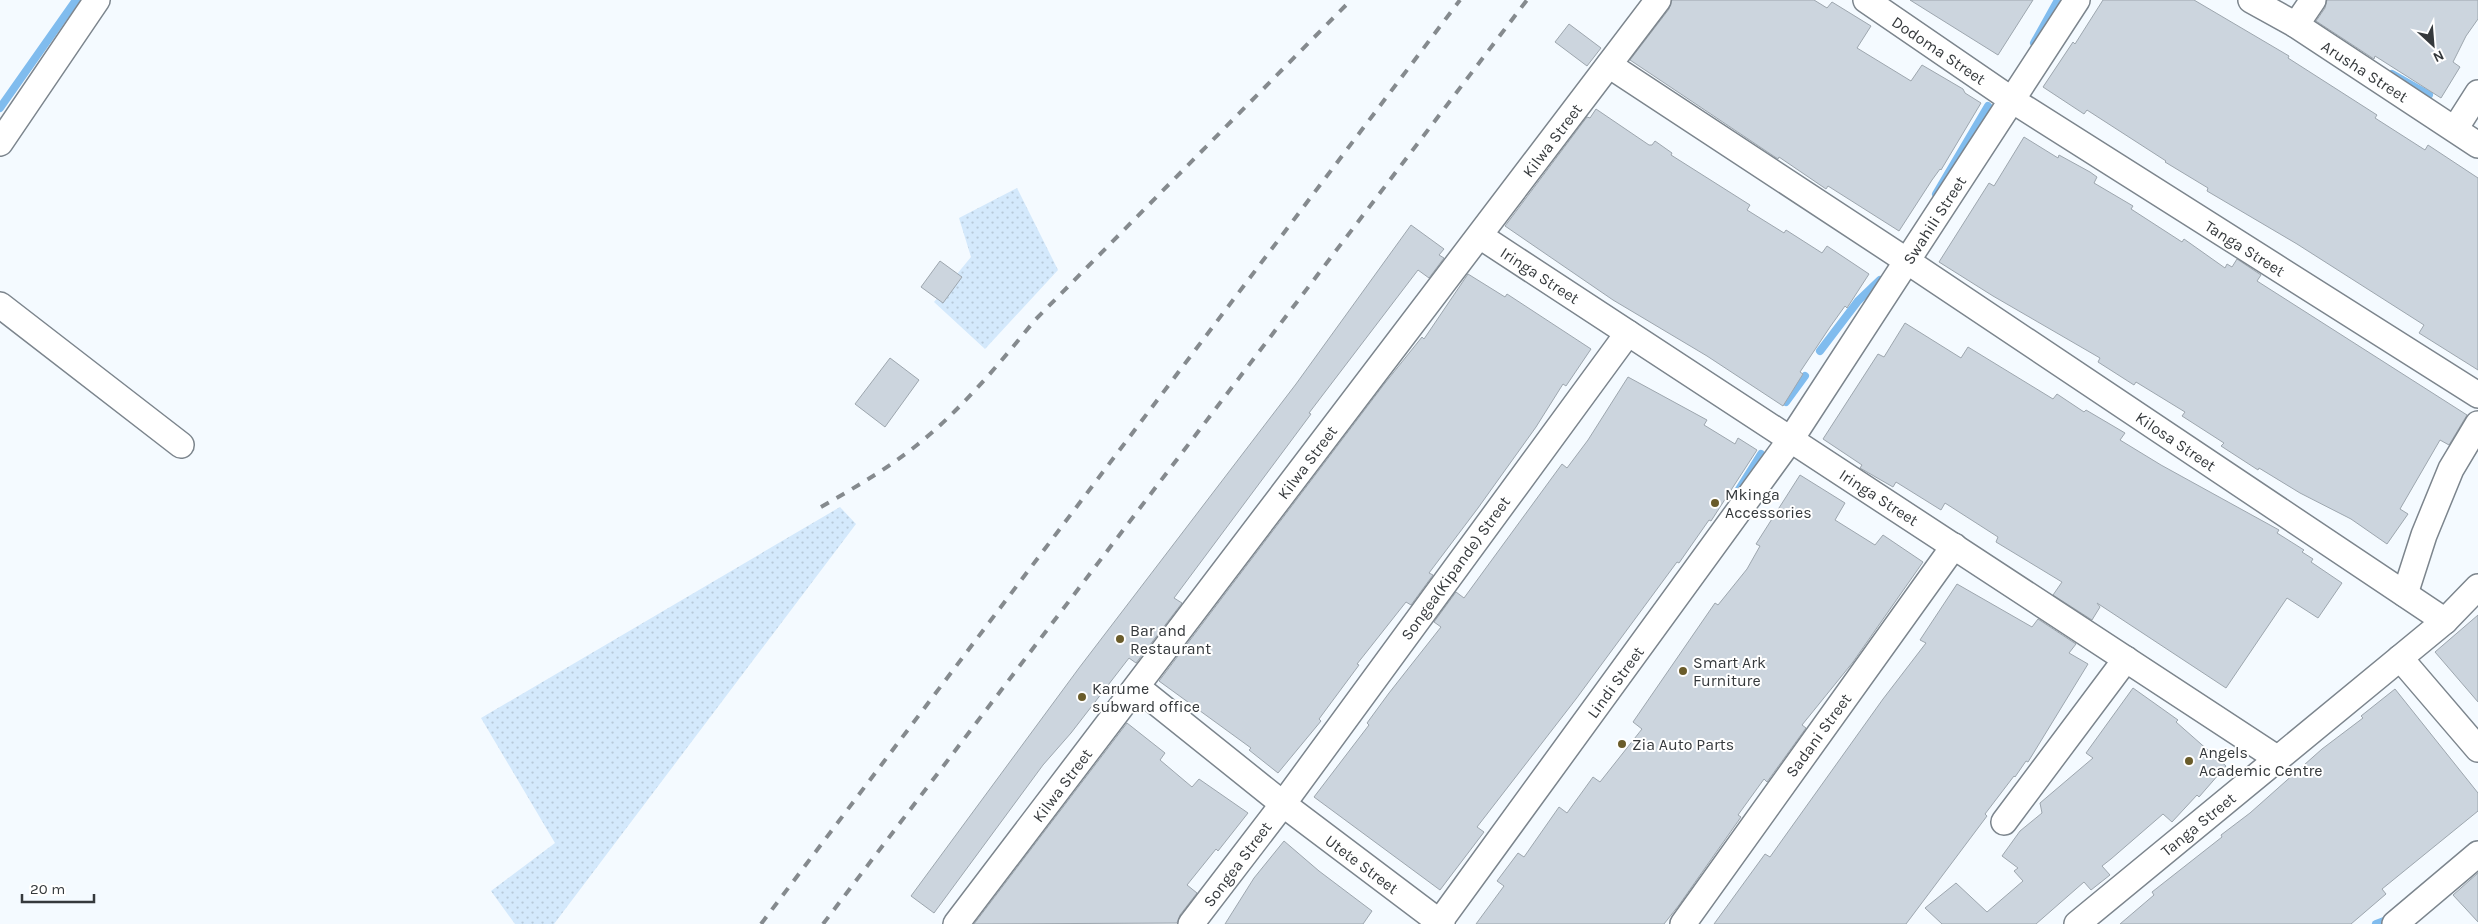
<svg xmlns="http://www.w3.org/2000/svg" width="2478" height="924" viewBox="0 0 2478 924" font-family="Karla,sans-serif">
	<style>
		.grass { fill: url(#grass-dots) }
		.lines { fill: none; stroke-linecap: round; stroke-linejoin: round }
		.stream { stroke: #80bcee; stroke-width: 8 }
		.building { fill: #ccd5de; stroke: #9da6ae }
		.minor-casing { stroke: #7c858d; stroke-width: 28 }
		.minor { stroke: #fff; stroke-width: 25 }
		.rail { stroke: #858a8e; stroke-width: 4; stroke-dasharray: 9 9; stroke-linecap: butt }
		.poi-dot { fill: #6a5c2a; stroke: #fff; stroke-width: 2 }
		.labels { text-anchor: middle; stroke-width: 4; stroke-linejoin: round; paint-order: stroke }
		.street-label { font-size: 16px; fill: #35393c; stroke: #fff }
		.poi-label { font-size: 16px; fill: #35393c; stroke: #fff; text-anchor: start }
	</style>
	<defs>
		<pattern id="grass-dots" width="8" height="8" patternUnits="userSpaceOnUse" patternTransform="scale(1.25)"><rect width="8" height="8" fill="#d4e9fc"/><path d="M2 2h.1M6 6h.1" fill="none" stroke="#b7c9d9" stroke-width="1.8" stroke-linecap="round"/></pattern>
	</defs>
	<rect width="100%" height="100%" fill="#f4faff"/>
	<g class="grass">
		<polygon points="1017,188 1058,270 985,349 934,302 971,257 959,218"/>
		<polygon points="840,507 856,524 554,924 515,924 491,891 555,843 481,718"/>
	</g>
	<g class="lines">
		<g class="stream">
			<polyline points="2034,43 2058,0"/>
			<polyline points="2392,74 2429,95"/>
			<polyline points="0,108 76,0"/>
			<polyline points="1936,194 1988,106 1994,113"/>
			<polyline points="1820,351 1858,301 1880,280"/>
			<polyline points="1786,402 1805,376"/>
			<polyline points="1736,494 1761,454"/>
			<polyline points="2376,924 2392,918"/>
		</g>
	</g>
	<g class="building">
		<polygon points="1672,0 1814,0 1827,8 1832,2 1871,26 1857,48 1911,81 1922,65 1963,89 1965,93 1981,103 1941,170 1940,169 1932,180 1899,231 1828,186 1826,189 1779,157 1778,159 1630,60 1669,9"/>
		<polygon points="1910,0 2033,0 1998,55"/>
		<polygon points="2103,0 2194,0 2289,56 2288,58 2377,115 2375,118 2425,150 2428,145 2478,178 2478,370 2419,333 2424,325 2297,244 2207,191 2208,188 2165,162 2166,161 2087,110 2084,114 2043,87 2073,42 2075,44"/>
		<polygon points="2327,0 2478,0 2478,19 2466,36 2453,62 2460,67 2441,98 2375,56 2374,59 2316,21 2325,8"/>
		<polygon points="1569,24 1601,48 1587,66 1555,42"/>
		<polygon points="1596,109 1649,145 1652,145 1655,141 1672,153 1671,155 1750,205 1747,210 1784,233 1786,230 1822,253 1827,246 1869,274 1847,308 1845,306 1830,327 1800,372 1803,374 1783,406 1707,356 1613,300 1505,226 1587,117 1590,118"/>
		<polygon points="2024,137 2058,158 2059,155 2090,172 2097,177 2094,183 2133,206 2131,209 2182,242 2184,239 2225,268 2227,264 2232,267 2237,259 2261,275 2257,281 2467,415 2449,445 2440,440 2400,509 2408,514 2387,544 2351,519 2300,493 2259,468 2258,470 2221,446 2224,443 2182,416 2185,412 2136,382 2134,385 2098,362 2100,358 1993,296 1939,262 1989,183 1994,186"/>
		<polygon points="1411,225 1444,249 1439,255 1444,258 1429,278 1418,270 1309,413 1311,414 1174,598 1182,603 1136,663 1129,658 1071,733 1043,765 934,913 911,896 1079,668 1296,384"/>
		<polygon points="940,261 962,277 943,303 921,287"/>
		<polygon points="1468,274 1505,297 1507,294 1591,349 1566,386 1563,384 1536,427 1478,508 1429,573 1433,575 1411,605 1406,602 1357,664 1359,665 1319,719 1321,721 1278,773 1249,750 1251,748 1159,681 1385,383 1422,337 1424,339"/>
		<polygon points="1905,323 1961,358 1968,347 2053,399 2057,394 2084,412 2086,410 2125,433 2120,440 2161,465 2279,530 2277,533 2304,550 2302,552 2313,559 2311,562 2342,583 2318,618 2287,598 2226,688 2097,603 2100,607 2092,620 2053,595 2062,582 1996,542 1998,537 1945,503 1941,510 1896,482 1893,487 1860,468 1862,465 1823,439 1878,354 1884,357"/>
		<polygon points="890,358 919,380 885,427 855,404"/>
		<polygon points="1628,377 1707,420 1704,425 1735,444 1738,438 1757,450 1711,521 1709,520 1679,563 1677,562 1576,699 1477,827 1484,832 1440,890 1314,797 1369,725 1367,723 1389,693 1441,627 1434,622 1456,592 1464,598 1562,464 1567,468 1588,440"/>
		<polygon points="1800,475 1845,503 1835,520 1875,545 1883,535 1923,562 1853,662 1802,725 1806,728 1767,782 1764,779 1738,815 1741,817 1679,905 1664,924 1476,924 1504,886 1497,881 1518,853 1524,857 1559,807 1567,813 1593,777 1600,782 1642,729 1633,722 1715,603 1718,605 1747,569 1760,546 1756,544"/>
		<polygon points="1957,584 2032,627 2038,619 2076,644 2069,653 2088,664 2028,762 2026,761 2015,777 2014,776 1985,814 1987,816 1906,924 1714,924 1765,854 1770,857 1883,699 1926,643 1920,640"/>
		<polygon points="2478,615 2478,702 2435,652"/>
		<polygon points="2133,688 2178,720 2176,722 2226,766 2199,797 2197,795 2172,822 2163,814 2111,859 2102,866 2110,875 2091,890 2084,882 2036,924 1942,924 1925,908 1956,883 1987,912 2023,881 2014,871 2018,868 2002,856 2020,831 2042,813 2040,803 2093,758 2086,753"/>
		<polygon points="2395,689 2478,793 2478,811 2382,889 2386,894 2351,924 2120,924 2154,895 2152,892 2222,837 2221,835 2250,813 2322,749 2363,718 2361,716"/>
		<polygon points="1127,723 1165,753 1160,760 1192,787 1199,779 1248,813 1218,851 1216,849 1187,885 1197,893 1180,915 1177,923 974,924"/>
		<polygon points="1284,841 1319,871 1372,911 1363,924 1225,924 1254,878"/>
		<polygon points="2478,873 2478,922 2453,895"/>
	</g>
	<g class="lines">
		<defs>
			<g id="minor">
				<polyline points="1866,0 2012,100 2478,395"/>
				<polyline points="2251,0 2296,25 2478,145"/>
				<polyline points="2296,25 2313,0"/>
				<polyline points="1609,65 1907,261 2445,621"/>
				<polyline points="2455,129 2478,93"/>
				<polyline points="0,143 97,0"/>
				<polyline points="1480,236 2278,759"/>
				<polyline points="0,305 181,445"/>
				<polyline points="2405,594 2424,535 2451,469 2478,424"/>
				<polyline points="2400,658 2478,749"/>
				<polyline points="1137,687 1283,804 1442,924"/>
				<polyline points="2004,822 2126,659"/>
				<polyline points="956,924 1658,0"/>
				<polyline points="1191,924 1283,804 1628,333"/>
				<polyline points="1438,924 1791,439 2077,0"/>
				<polyline points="1683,924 1954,546"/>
				<polyline points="2077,924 2445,621 2478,587"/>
				<polyline points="2395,924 2478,854"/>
			</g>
		</defs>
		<use href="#minor" class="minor-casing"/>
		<use href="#minor" class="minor"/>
		<g class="rail">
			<path d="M821 507C854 488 887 469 917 445 962 409 999 364 1035 320L1351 0"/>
			<polyline points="761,924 1460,0"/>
			<polyline points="823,924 1527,0"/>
		</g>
	</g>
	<g class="poi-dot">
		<circle cx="1715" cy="503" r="5"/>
		<circle cx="1120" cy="639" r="5"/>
		<circle cx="1683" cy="671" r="5"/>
		<circle cx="1082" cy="697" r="5"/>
		<circle cx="1622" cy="744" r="5"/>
		<circle cx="2189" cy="761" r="5"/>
	</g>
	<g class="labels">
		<g class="street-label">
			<text transform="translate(1939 50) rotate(34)" y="6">Dodoma Street</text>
			<text transform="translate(2365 71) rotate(33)" y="6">Arusha Street</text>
			<text transform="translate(1552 140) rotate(-53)" y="6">Kilwa Street</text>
			<text transform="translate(1934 220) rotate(-57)" y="6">Swahili Street</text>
			<text transform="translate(2245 248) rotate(32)" y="6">Tanga Street</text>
			<text transform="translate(1540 275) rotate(33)" y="6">Iringa Street</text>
			<text transform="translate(2176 441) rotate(34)" y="6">Kilosa Street</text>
			<text transform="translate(1307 462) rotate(-53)" y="6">Kilwa Street</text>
			<text transform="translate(1879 497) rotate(33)" y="6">Iringa Street</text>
			<text transform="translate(1455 568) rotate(-54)" y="6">Songea(Kipande) Street</text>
			<text transform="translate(1615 682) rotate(-54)" y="6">Lindi Street</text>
			<text transform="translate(1818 735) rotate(-54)" y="6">Sadani Street</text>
			<text transform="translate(1062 785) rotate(-53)" y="6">Kilwa Street</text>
			<text transform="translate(2198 824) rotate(-39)" y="6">Tanga Street</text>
			<text transform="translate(1237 864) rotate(-53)" y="6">Songea Street</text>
			<text transform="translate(1362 864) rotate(37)" y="6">Utete Street</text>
		</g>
		<g class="poi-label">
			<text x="1725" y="500">Mkinga<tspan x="1725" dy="18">Accessories</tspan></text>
			<text x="1130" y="636">Bar and<tspan x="1130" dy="18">Restaurant</tspan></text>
			<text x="1693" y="668">Smart Ark<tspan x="1693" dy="18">Furniture</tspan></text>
			<text x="1092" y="694">Karume<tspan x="1092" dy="18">subward office</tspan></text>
			<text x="1632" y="750">Zia Auto Parts</text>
			<text x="2199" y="758">Angels<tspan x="2199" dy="18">Academic Centre</tspan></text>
		</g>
	</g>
	<g transform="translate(2433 45) rotate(154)" stroke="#ffffff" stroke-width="4" paint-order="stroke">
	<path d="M0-4L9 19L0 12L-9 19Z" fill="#35393c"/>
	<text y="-8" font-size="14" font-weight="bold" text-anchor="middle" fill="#35393c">N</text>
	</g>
	<path d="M22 894v8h72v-8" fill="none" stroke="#35393c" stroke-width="2.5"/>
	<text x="30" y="894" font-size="15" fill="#35393c" stroke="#ffffff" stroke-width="4" paint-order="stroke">20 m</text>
</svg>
